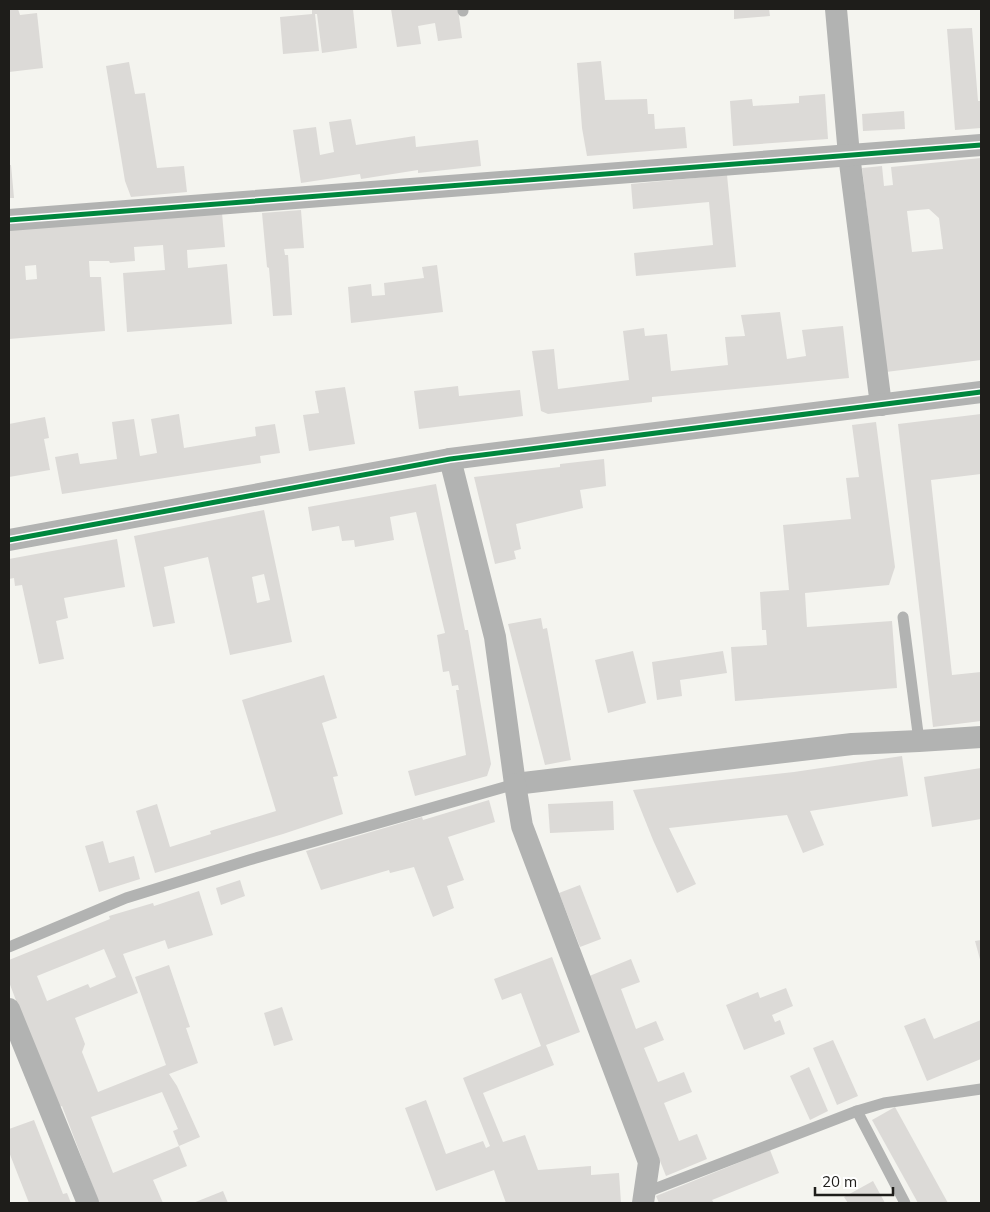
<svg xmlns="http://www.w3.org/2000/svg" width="990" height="1212" viewBox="0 0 990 1212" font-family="Mulish,sans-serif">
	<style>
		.building { fill: #dcdad7; fill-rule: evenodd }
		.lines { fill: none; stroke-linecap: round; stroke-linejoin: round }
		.lane { stroke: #b2b3b2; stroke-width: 11 }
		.street { stroke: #b2b3b2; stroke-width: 22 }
		.cycleway-casing { stroke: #fff; stroke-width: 8 }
		.cycleway { stroke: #00873e; stroke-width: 5 }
	</style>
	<rect width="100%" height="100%" fill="#f4f4ef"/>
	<g class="building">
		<polygon points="18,9 20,15 37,13 43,68 9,72 9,10"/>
		<polygon points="312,9 353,9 357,48 322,53 317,14 315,14 319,51 283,54 280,17 312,14"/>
		<polygon points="391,9 458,9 462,38 438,41 435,23 418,26 421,44 397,47"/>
		<polygon points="734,9 769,9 770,16 734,19"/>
		<polygon points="972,28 978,101 981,101 981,128 955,130 947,29"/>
		<polygon points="601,61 605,100 647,99 648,114 654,114 655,129 685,127 687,148 587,156 582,128 577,63"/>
		<polygon points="129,62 135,94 145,93 157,168 184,166 187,192 131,197 125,181 106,66"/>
		<polygon points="825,94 828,139 733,146 730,101 752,99 753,106 799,103 799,96"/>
		<polygon points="904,111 905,129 863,131 862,114"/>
		<polygon points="351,119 356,145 415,136 416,147 478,140 481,166 418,173 418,170 361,179 360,174 301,183 293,130 316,127 320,155 334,152 329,122"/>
		<path d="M981 158V360L886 372 862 168 882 166 884 186 893 185 891 167ZM929 209 939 218 943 249 912 252 907 211Z"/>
		<polygon points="9,165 11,165 14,198 9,198"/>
		<polygon points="727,175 736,267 636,276 634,253 713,245 709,202 633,209 631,184"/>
		<polygon points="301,210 304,248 284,249 285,255 288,255 292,315 273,316 269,268 267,267 262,213"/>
		<path d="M222 213 225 247 187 250 188 268 227 264 232 324 127 332 123 273 165 270 163 245 134 247 135 261 110 263 109 261H89L90 277H101L105 331 9 339V229ZM36 265 37 279 26 280 25 266Z"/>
		<polygon points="437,265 443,312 351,323 348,287 371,284 372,296 385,295 384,283 424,278 422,267"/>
		<polygon points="780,312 787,359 806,356 802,330 843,326 849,378 652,397 652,402 548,414 541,411 532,351 554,349 558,389 629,380 623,331 644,328 645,336 667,334 671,371 728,365 725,337 745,336 741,315"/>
		<polygon points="458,386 459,396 520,390 523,416 419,429 414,391"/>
		<polygon points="345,387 355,444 309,451 303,415 319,413 315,391"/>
		<polygon points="179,414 184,448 256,436 255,427 275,424 280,453 260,456 261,463 62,494 55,457 78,453 80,464 117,459 112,422 134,419 140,456 157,453 151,419"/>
		<polygon points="981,414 981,474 931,480 952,675 981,672 981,721 933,727 898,424"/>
		<polygon points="45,417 49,438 44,439 50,470 9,477 9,424"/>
		<polygon points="876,422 895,567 889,585 805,593 807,627 892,621 897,688 735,701 731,647 767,645 766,630 762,630 760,592 789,590 783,525 851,519 846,478 859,477 852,425"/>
		<polygon points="604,459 606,486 580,490 583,508 516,524 521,549 514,551 516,559 495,564 474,477 560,467 560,464"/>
		<polygon points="436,484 465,630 468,630 491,764 487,776 415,796 408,771 466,755 456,690 459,690 458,685 452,686 449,671 443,672 437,635 445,633 416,512 390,517 394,540 355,547 354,540 342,541 339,526 312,531 308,507"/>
		<path d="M264 510 292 642 230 655 208 557 164 567 175 623 153 627 134 536ZM264 574 270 600 257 603 252 577Z"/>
		<polygon points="117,539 125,587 64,598 68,618 56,621 64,659 39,664 22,585 15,586 14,578 9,579 9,559"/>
		<polygon points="541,618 543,629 547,628 571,760 545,765 508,624"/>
		<polygon points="633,651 646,703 608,713 595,660"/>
		<polygon points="723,651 727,673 680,680 682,696 657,700 652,662"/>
		<polygon points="324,675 337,718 322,723 338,776 333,777 343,814 283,834 155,873 136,811 157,804 170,847 211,834 210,831 276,811 242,700"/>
		<polygon points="902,756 908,796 810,811 824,845 803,853 787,815 669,828 696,884 677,893 653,840 633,790 794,772"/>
		<polygon points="981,768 981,819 932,827 924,777"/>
		<polygon points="489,800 495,822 448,837 464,880 447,886 454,908 433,917 414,867 390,873 389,870 321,890 306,851 422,817 423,820"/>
		<polygon points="613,801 614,830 550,833 548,804"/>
		<polygon points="103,841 109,863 134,856 140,879 99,892 85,846"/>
		<polygon points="240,880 245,896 221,905 216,888"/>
		<polygon points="580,885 601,939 580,947 559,893"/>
		<path d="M199 891 213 935 168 949 165 940 123 954 138 993 75 1018 85 1044 82 1052 98 1092 166 1065 135 977 169 965 190 1027 186 1028 198 1063 169 1074 177 1086 200 1137 179 1146 173 1131 178 1129 162 1092 91 1117 113 1173 179 1146 187 1166 153 1180 163 1203H99L62 1106 57 1108 9 982V960L110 919 109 916 153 903 154 906ZM104 949 116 977 90 988 88 984 47 1001 37 976Z"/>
		<polygon points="981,940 981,963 975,941"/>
		<polygon points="552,957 580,1032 546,1045 554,1065 483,1093 503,1142 525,1135 538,1170 591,1166 591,1175 619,1173 621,1203 506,1203 494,1170 436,1191 405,1108 426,1100 446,1154 483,1141 486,1148 490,1146 463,1078 541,1046 521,993 502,1000 494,979"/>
		<polygon points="631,959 640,982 621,989 636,1029 656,1021 664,1040 644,1048 658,1082 684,1072 692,1092 664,1103 679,1141 697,1134 707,1159 666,1176 587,977"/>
		<polygon points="786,988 793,1006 772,1015 775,1022 780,1020 785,1034 744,1050 726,1005 758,992 760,998"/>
		<polygon points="282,1007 293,1040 274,1046 264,1013"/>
		<polygon points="925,1018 934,1039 981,1020 981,1059 927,1081 904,1026"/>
		<polygon points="833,1040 858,1096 837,1105 813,1048"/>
		<polygon points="809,1067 828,1111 810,1120 790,1076"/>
		<polygon points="895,1107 948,1203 918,1203 872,1120"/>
		<polygon points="34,1120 63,1194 67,1193 71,1203 29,1203 9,1152 9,1129"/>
		<polygon points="770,1150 779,1173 712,1200 714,1203 659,1203 656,1196"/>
		<polygon points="873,1181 885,1203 848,1203 844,1197"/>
		<polygon points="223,1191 228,1203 193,1203"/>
	</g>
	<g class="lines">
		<g class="lane">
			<polyline points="463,9 463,11"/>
			<polyline points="903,617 919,741"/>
			<polyline points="9,947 126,898 249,860 515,784"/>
			<polyline points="857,1111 905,1203"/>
			<polyline points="644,1193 857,1111 884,1103 981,1089"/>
		</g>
		<g class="street">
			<polyline points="836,9 849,155 881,405"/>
			<polyline points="9,220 981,145"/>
			<polyline points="450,459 495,637 515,784 852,744 919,741 981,737"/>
			<polyline points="9,540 450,459 981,392"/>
			<polyline points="515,784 522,826 649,1162 643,1203"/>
			<polyline points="9,1009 88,1203"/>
		</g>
		<defs>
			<g id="cycleway">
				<polyline points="9,220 981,145"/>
				<polyline points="9,540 450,459 981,392"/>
			</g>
		</defs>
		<use href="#cycleway" class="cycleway-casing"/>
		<use href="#cycleway" class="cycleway"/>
	</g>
	<rect width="990" height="1212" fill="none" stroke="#1e1d1a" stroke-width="20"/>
	<path d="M815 1187v8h78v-8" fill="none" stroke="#1e1d1a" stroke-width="2.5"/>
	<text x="822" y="1187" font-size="15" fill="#1e1d1a" stroke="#ffffff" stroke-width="4" paint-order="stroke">20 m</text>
</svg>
